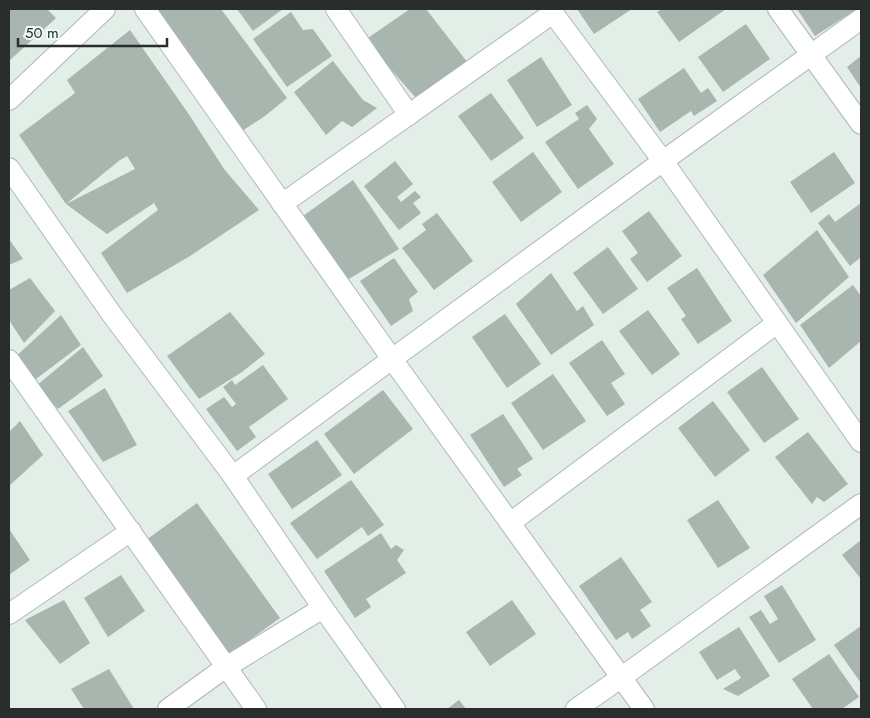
<svg xmlns="http://www.w3.org/2000/svg" width="870" height="718" viewBox="0 0 870 718" font-family="Jost,sans-serif">
	<style>
		.building { fill: #a9b5af }
		.lines { fill: none; stroke-linecap: round; stroke-linejoin: round }
		.street-casing { stroke: #aeb9b3; stroke-width: 22 }
		.street { stroke: #fff; stroke-width: 20 }
	</style>
	<rect width="100%" height="100%" fill="#e2eee7"/>
	<g class="building">
		<polygon points="9,9 47,9 56,18 9,61"/>
		<polygon points="155,9 221,9 287,98 265,116 242,131"/>
		<polygon points="237,9 283,9 253,31"/>
		<polygon points="410,9 426,9 468,63 416,98 365,40"/>
		<polygon points="577,9 632,9 594,34"/>
		<polygon points="662,9 726,9 679,42 657,12"/>
		<polygon points="797,9 857,9 815,36"/>
		<polygon points="291,12 303,30 313,29 332,56 287,87 253,39"/>
		<polygon points="746,24 770,59 723,92 698,57"/>
		<polygon points="130,30 190,116 224,169 259,210 190,256 127,293 101,253 158,210 154,203 107,234 66,204 135,169 127,156 120,160 66,204 19,135 75,93 67,80"/>
		<polygon points="861,56 861,88 847,67"/>
		<polygon points="541,57 572,105 537,127 507,80"/>
		<polygon points="333,61 363,100 377,108 352,127 342,121 326,135 294,92"/>
		<polygon points="684,68 701,93 708,88 717,101 694,116 691,111 660,132 638,99"/>
		<polygon points="491,93 524,138 491,161 458,116"/>
		<polygon points="587,105 597,119 589,129 614,164 578,189 545,142 579,119 575,113"/>
		<polygon points="533,152 562,192 521,222 492,182"/>
		<polygon points="834,152 855,183 811,213 790,182"/>
		<polygon points="395,161 413,184 397,197 401,202 415,191 421,197 413,203 421,213 399,230 364,186"/>
		<polygon points="353,180 399,249 347,280 303,216"/>
		<polygon points="861,203 861,257 850,266 818,223 829,214 835,222"/>
		<polygon points="649,211 682,256 647,282 630,259 638,253 622,231"/>
		<polygon points="437,213 473,261 434,290 402,248 426,230 422,224"/>
		<polygon points="817,230 849,277 796,323 763,275"/>
		<polygon points="9,239 23,259 9,265"/>
		<polygon points="608,247 638,289 603,314 573,273"/>
		<polygon points="394,258 418,292 409,299 413,311 391,326 360,281"/>
		<polygon points="697,268 732,321 698,344 681,319 686,316 667,288"/>
		<polygon points="551,273 577,311 583,306 594,325 551,355 516,304"/>
		<polygon points="30,278 55,311 24,343 9,320 9,290"/>
		<polygon points="853,285 861,296 861,341 829,368 800,325"/>
		<polygon points="648,310 680,354 652,375 619,331"/>
		<polygon points="230,312 265,354 242,372 199,399 167,356"/>
		<polygon points="505,314 541,364 507,388 472,337"/>
		<polygon points="61,315 81,345 32,382 14,358"/>
		<polygon points="602,340 625,374 611,383 625,404 607,416 569,363"/>
		<polygon points="83,347 103,376 58,409 36,386"/>
		<polygon points="263,365 288,399 249,427 256,437 237,451 206,409 224,397 232,407 236,404 223,387 232,380 235,385"/>
		<polygon points="762,367 799,419 764,443 727,392"/>
		<polygon points="553,374 586,421 543,450 511,403"/>
		<polygon points="105,388 137,445 103,462 68,411"/>
		<polygon points="383,390 413,429 354,474 324,434"/>
		<polygon points="713,401 750,450 715,477 678,428"/>
		<polygon points="503,414 533,459 517,469 522,475 504,487 470,435"/>
		<polygon points="20,421 43,455 9,486 9,432"/>
		<polygon points="808,432 848,484 824,502 817,497 812,504 775,457"/>
		<polygon points="317,440 342,475 292,509 268,474"/>
		<polygon points="351,480 384,525 368,536 362,527 317,559 290,523"/>
		<polygon points="718,500 750,548 718,568 687,520"/>
		<polygon points="197,503 280,618 229,655 146,540"/>
		<polygon points="9,529 30,560 9,575"/>
		<polygon points="381,533 391,549 396,545 404,550 397,560 406,573 366,599 371,607 355,618 324,571"/>
		<polygon points="861,540 861,579 842,555"/>
		<polygon points="621,557 652,602 640,610 651,626 632,639 628,632 616,640 579,586"/>
		<polygon points="121,575 145,611 108,637 84,598"/>
		<polygon points="782,585 816,640 779,663 749,617 761,610 770,624 778,619 764,596"/>
		<polygon points="64,600 90,643 60,664 25,620"/>
		<polygon points="512,600 536,634 490,666 466,632"/>
		<polygon points="861,626 861,683 834,645"/>
		<polygon points="739,627 770,676 738,696 723,689 741,678 735,669 717,680 699,652"/>
		<polygon points="829,654 859,697 842,709 813,709 792,679"/>
		<polygon points="109,669 134,709 84,709 71,689"/>
		<polygon points="459,700 466,709 447,709"/>
	</g>
	<g class="lines">
		<defs>
			<g id="street">
				<polyline points="145,9 392,359 644,709"/>
				<polyline points="336,9 409,115"/>
				<polyline points="550,9 663,161 861,442"/>
				<polyline points="778,9 861,124"/>
				<polyline points="9,100 105,9"/>
				<polyline points="9,168 113,316 233,476 323,608 395,709"/>
				<polyline points="282,204 553,13"/>
				<polyline points="9,360 256,709"/>
				<polyline points="233,476 392,359 663,161 861,19"/>
				<polyline points="510,523 777,323"/>
				<polyline points="9,614 131,531"/>
				<polyline points="168,709 226,667 323,608"/>
				<polyline points="576,709 622,677 861,504"/>
			</g>
		</defs>
		<use href="#street" class="street-casing"/>
		<use href="#street" class="street"/>
	</g>
	<rect width="870" height="718" fill="none" stroke="#292d2b" stroke-width="20"/>
	<path d="M18 38v8h149v-8" fill="none" stroke="#292d2b" stroke-width="2.5"/>
	<text x="25" y="38" font-size="15" fill="#292d2b" stroke="#effbf5" stroke-width="4" paint-order="stroke">50 m</text>
</svg>
